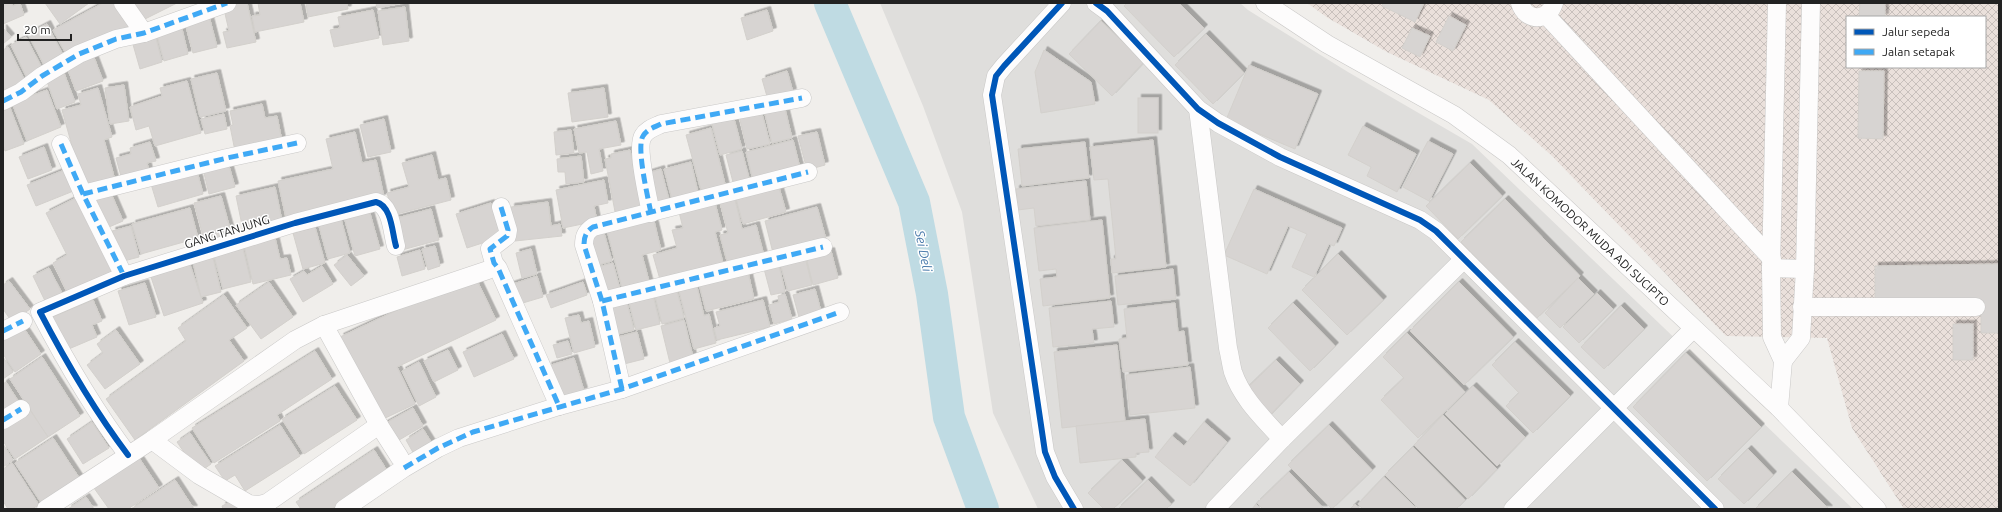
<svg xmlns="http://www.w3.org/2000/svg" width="2002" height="512" viewBox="0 0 2002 512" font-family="Ubuntu,sans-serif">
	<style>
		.residential { fill: #dfdedc }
		.military { fill: url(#military-cross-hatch); fill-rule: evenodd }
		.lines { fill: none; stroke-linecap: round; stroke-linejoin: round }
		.river { stroke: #bfdbe3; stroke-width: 32 }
		.building { fill: #d7d4d2; stroke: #d3d0cc; filter: url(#shadow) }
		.minor-casing { stroke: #c9c8c7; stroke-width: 19 }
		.minor { stroke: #fdfcfc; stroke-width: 18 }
		.quiet { stroke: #3fa9f5; stroke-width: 5; stroke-dasharray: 10 5; stroke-linecap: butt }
		.cycleway-casing { stroke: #fff; stroke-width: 8 }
		.cycleway { stroke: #0057b8; stroke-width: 6 }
		.labels { text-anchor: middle; stroke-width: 3; stroke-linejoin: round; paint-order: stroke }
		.street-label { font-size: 12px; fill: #222; stroke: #fff }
		.water-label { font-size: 13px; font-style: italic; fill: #4a7aab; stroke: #fff }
	</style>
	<defs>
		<pattern id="military-cross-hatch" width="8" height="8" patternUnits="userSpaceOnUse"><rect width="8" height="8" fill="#eae0db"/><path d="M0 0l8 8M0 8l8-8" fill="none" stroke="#c8c0bc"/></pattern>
		<filter id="shadow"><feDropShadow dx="3.5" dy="-3.5" stdDeviation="0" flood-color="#0004"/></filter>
	</defs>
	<rect width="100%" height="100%" fill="#f0eeeb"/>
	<polygon class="residential" points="880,3 1240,3 1248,10 1348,72 1472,144 1853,509 1038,509 993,413 962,212 923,106"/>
	<path class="military" d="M1307 3H1999V509H1904L1852 428 1827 338 1726 336 1552 156 1489 100 1387 52 1328 18ZM1847 17H1985V67H1847Z"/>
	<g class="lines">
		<polyline class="river" points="830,3 914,202 932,294 949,417 983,509"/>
	</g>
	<g class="building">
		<polygon points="3,3 11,3 13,6 20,3 24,15 3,24"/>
		<polygon points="45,3 89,3 60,24"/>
		<polygon points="103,3 116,3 129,26 90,47 66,54 53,30"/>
		<polygon points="133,3 177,3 141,21"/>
		<polygon points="230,3 247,3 256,42 227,48 223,32 229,31 223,5"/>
		<polygon points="258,3 300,3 304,22 255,32 252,16 260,15"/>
		<polygon points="306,3 347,3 348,9 308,17"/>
		<polygon points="376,3 403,3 377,8"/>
		<polygon points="1127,3 1179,3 1204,28 1174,57 1124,6"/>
		<polygon points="1383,3 1424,3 1415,22 1382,6"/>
		<polygon points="1860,3 1885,3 1885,17 1859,17"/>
		<polygon points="405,7 409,41 383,45 378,11"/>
		<polygon points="373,10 379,38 334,47 330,30 340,28 338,17"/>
		<polygon points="767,10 773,31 747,40 741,18"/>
		<polygon points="208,12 217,47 193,53 184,19"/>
		<polygon points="1449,16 1466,25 1453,51 1436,42"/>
		<polygon points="1101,21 1144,62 1112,96 1069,54"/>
		<polygon points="47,24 63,55 44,65 28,34"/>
		<polygon points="181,25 188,54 164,61 156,32"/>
		<polygon points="3,28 11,37 3,44"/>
		<polygon points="1412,28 1430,36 1420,57 1402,48"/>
		<polygon points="155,34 162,62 140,69 132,41"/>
		<polygon points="1206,34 1244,73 1213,104 1175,65"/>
		<polygon points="26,37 43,70 27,78 11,45"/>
		<polygon points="8,47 27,85 7,95 3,86 3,50"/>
		<polygon points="1044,50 1091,82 1095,104 1041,113 1035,72"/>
		<polygon points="92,52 103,81 76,91 65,62"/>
		<polygon points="1249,65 1318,94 1295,149 1226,120"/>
		<polygon points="787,71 793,92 768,100 762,79"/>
		<polygon points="1859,71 1884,71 1883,139 1858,138"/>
		<polygon points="64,73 75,102 57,109 46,79"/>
		<polygon points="217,73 226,111 200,117 191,79"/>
		<polygon points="187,81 201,133 155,146 149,126 136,130 130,107 162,96 160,88"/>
		<polygon points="124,85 129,121 110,124 105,88"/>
		<polygon points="98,88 112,137 104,140 115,180 84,189 62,110 81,105 78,94"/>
		<polygon points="604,88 608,117 572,122 568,93"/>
		<polygon points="47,90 61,127 27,141 12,103"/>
		<rect x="1138" y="98" width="20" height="35"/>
		<polygon points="262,104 265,118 277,116 282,141 235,151 230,126 233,125 230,111"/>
		<polygon points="784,105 792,138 772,143 764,110"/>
		<polygon points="10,108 24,144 5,151 3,145 3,111"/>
		<polygon points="761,110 770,144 747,149 739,116"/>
		<polygon points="224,114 227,129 205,134 201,119"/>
		<polygon points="733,115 742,149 720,155 711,120"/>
		<polygon points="384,119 391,152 368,157 360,125"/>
		<polygon points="616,121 621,145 599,149 603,171 591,174 587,152 579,153 574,129"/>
		<polygon points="1363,126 1416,154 1397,192 1367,176 1371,167 1348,155"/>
		<polygon points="711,128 726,188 702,194 686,135"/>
		<polygon points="571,130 574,153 556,155 554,132"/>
		<polygon points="355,132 362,163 376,160 384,197 286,218 278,181 333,169 326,139"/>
		<polygon points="817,132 825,165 807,170 798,136"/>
		<polygon points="793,140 800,168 753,180 746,152"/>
		<polygon points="1153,140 1166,267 1112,273 1111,259 1116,259 1108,179 1094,180 1090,147"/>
		<polygon points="1428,141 1453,154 1429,201 1403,187"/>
		<polygon points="150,142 156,161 147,163 150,175 122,180 116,158 131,154 130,148"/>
		<polygon points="1085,142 1089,178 1022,186 1018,149"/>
		<polygon points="44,147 52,170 28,179 19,157"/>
		<polygon points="630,150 642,212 616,217 605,159 611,158 611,154"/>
		<polygon points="742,151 750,182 734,186 726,155"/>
		<polygon points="432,155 438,180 446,178 451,200 393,215 387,193 409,187 402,163"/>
		<polygon points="581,156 584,182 566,184 565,172 558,172 557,159"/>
		<polygon points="227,159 235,187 209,194 202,165"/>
		<polygon points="691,162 699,197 673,203 664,169"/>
		<polygon points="1470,163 1502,196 1458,239 1426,206"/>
		<polygon points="67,169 76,190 36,206 27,185"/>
		<polygon points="661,169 670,204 654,208 645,174"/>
		<polygon points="197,171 203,194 158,207 151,184"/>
		<polygon points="604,180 608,203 594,206 597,221 563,228 556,190"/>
		<polygon points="1086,181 1090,220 1036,226 1034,208 1018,210 1016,189"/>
		<polygon points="778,184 786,212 743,224 735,195"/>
		<polygon points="275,187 282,221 243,230 236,196"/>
		<polygon points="1254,189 1342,228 1334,246 1329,244 1314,277 1292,267 1307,234 1288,226 1267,274 1224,255"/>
		<polygon points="110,191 123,221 102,230 89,200"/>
		<polygon points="734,195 742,229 756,225 764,256 728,265 720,235 728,233 719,199"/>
		<polygon points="221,196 232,236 205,243 194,203"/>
		<polygon points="78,197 115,270 68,294 53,263 67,255 46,213"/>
		<polygon points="1505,199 1580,276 1536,319 1461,242"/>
		<polygon points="548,202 551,226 560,224 562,236 515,241 511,207"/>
		<polygon points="491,203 501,237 467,248 456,214"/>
		<polygon points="715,203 722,230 715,232 724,267 661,283 653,255 677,248 672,230 683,228 679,212"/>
		<polygon points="817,207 826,239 773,253 765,221"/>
		<polygon points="190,208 198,238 141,254 132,224"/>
		<polygon points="431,209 439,240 402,250 393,219"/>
		<polygon points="369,210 380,249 355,256 344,217"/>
		<polygon points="653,217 661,250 642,255 650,285 623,292 607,230"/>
		<polygon points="341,219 350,253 328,259 319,226"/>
		<polygon points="1102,220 1110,298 1043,306 1040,279 1057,277 1056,269 1039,271 1034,228"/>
		<polygon points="131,226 139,257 120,262 112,231"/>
		<polygon points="315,227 325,263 303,269 293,233"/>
		<polygon points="604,233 612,261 594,266 587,237"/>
		<polygon points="275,238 280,259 287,258 291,275 253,284 244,245"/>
		<polygon points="435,246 440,266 428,270 422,249"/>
		<polygon points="243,249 251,282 223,289 214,256"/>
		<polygon points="531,249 537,274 522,278 516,253"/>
		<polygon points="420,250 425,269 402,276 397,257"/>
		<polygon points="831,251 838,278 813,285 806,257"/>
		<polygon points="1338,254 1383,300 1347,335 1302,290"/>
		<polygon points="347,255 364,276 351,286 334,265"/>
		<polygon points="805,257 812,285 788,291 780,263"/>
		<polygon points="213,258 221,292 201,297 193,262"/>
		<polygon points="778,261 785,292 771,295 763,265"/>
		<polygon points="189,262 203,303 164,316 150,274"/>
		<polygon points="613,263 621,293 602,299 594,268"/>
		<polygon points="1999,264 1998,333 1981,333 1981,302 1875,304 1875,266"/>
		<polygon points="322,266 333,284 303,302 290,279 304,271 307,275"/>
		<polygon points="49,268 63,295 46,303 33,276"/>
		<polygon points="747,268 754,299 706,311 698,280"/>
		<polygon points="1173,269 1176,299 1118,305 1115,276"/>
		<polygon points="474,274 496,320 397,367 415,404 379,421 340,337"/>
		<polygon points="537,276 543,297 516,305 510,285"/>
		<polygon points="1578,278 1594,294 1560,328 1545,313"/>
		<polygon points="9,281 30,309 12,322 3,309 3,285"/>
		<polygon points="269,282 293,317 261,339 236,305"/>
		<polygon points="583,282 587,295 551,308 546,295"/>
		<polygon points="1459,282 1513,337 1464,385 1410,331"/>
		<polygon points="145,283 156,317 129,325 118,291"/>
		<polygon points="696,283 704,316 709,314 716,343 694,349 678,287"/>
		<polygon points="676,287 684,318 662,324 654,292"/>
		<polygon points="815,289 821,311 799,317 793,295"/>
		<polygon points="652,291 660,324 636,330 628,298"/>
		<polygon points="1597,293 1613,309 1579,343 1563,327"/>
		<polygon points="785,294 792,319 774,324 769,305 779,302 778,296"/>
		<polygon points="224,295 247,328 229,340 244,361 135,440 106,399 186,341 178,328"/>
		<polygon points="626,299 634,330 614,335 607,304"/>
		<polygon points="93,300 102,321 92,325 97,337 64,351 50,318"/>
		<polygon points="763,300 770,327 717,340 714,328 720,326 716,312"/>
		<polygon points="1111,301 1114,327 1092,329 1094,343 1053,347 1049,308"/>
		<polygon points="1175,303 1178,332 1184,331 1188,365 1123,372 1119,339 1127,338 1124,309"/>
		<polygon points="1293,303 1335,346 1310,371 1268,328"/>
		<polygon points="1621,306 1644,329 1604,369 1581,347"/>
		<polygon points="579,315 581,323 589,321 595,347 574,353 565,318"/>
		<polygon points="684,320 693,357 670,363 661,326"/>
		<polygon points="21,324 41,354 15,372 3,354 3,335"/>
		<rect x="1953" y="324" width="20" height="36"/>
		<polygon points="116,330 140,364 105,389 87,365 103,353 97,344"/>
		<polygon points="637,332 644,359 620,365 614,338"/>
		<polygon points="1407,333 1465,392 1418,438 1381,400 1404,378 1383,357"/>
		<polygon points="502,334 514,359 474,377 463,352"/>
		<polygon points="568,341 572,354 557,358 553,345"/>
		<polygon points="1515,342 1570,396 1533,433 1506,406 1519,393 1492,365"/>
		<polygon points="1117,345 1125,421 1062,428 1054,352"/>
		<polygon points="448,350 458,370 434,382 424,361"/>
		<polygon points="315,351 332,379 277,415 280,421 214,463 192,428"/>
		<polygon points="1686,353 1761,427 1707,481 1633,407"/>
		<polygon points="3,357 13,372 3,379"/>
		<polygon points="42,357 80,416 48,437 10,379"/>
		<polygon points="574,358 584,391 558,399 548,366"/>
		<polygon points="1276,360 1300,384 1268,417 1243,392"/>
		<polygon points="419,362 436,397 419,406 402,371"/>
		<polygon points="1190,367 1195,408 1130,415 1126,375"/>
		<polygon points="6,382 22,407 3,419 3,384"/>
		<polygon points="335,386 357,420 304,454 282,419"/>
		<polygon points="1473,386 1525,437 1497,466 1445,414"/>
		<polygon points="28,407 48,437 15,459 3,441 3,423"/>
		<polygon points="413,408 423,426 394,443 384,424"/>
		<polygon points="1443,415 1497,469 1468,499 1414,445"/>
		<polygon points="1145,419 1149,452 1136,453 1136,457 1080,463 1076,426"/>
		<polygon points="92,422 109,448 83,464 67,439"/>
		<polygon points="1204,422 1227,442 1190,486 1155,457 1172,436 1184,446"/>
		<polygon points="280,425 300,456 245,491 235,475 225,481 215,466"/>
		<polygon points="1329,425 1372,470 1332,509 1288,465"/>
		<polygon points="423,429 433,445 415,456 406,440"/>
		<polygon points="190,433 211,464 198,473 177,442"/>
		<polygon points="53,438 80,479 42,504 15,463"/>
		<polygon points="3,444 13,460 3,467"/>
		<polygon points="1413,447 1465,500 1456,509 1419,509 1385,475"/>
		<polygon points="1748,449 1773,475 1744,504 1718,479"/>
		<polygon points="374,450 388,472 332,509 301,509 296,502"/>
		<polygon points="139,458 159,488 128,509 109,509 94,488"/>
		<polygon points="1122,460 1142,481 1113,509 1104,509 1088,493"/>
		<polygon points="12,463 39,505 32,509 8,509 3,501 3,469"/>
		<polygon points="1289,472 1324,509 1263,509 1257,503"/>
		<polygon points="1792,472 1829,509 1755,509"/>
		<polygon points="1384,477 1417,509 1363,509 1358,504"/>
		<polygon points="175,480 194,509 131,509"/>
		<polygon points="1148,480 1171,504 1166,509 1118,509"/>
		<polygon points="86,497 94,509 68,509"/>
		<polygon points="236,499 241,509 223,509 222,506"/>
		<polygon points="1256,504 1261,509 1252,509"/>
		<polygon points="1355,504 1360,509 1350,509"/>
	</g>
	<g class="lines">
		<defs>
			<g id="minor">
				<polyline points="123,3 144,33"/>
				<polyline points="1062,3 1004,66 996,76 992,95 1045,452 1055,477 1074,509"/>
				<polyline points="1096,3 1107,11 1198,109 1218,123 1280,157 1420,220 1436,231 1715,509"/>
				<polyline points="1265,3 1327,44 1454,115 1509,155 1779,408 1877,509"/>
				<path d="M1520 3C1526 22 1548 22 1554 3"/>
				<polyline points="1777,3 1771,268 1772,337 1783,361 1779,408"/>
				<polyline points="1546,15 1772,259"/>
				<polyline points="3,101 21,92 42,76 79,54 116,39 144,33 227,3"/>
				<path d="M1198 109 1228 348C1230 356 1231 365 1233 372 1242 399 1264 419 1282 439"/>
				<polyline points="61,144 83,194 124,276"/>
				<polyline points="83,194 227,158 297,143"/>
				<polyline points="501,207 508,230 507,236 490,249 494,263 498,268 559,406"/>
				<path d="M651 213C648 198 636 147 643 136 647 129 655 127 661 124L802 98"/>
				<polyline points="1771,268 1805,269"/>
				<polyline points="602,301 823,247"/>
				<polyline points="1802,307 1976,307"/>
				<polyline points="324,325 379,425 400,458"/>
				<polyline points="3,331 23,321"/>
				<polyline points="1783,361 1801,338 1805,269 1811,3"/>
				<path d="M622 389 602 301 584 245C584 236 586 232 593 227L808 172"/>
				<polyline points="3,420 21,409"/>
				<polyline points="152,440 199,475 249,504 259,505 267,503 379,425"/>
				<path d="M128 455C94 410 66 362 40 312L124 276 295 223 376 202C392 206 392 233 396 246"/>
				<polyline points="46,509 152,440 295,340 324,325 488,270"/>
				<polyline points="344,509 404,468 438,448 459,438 559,406 622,389 840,312"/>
				<polyline points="1215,509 1282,439 1464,259"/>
				<polyline points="1513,509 1693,329"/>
			</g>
		</defs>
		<use href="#minor" class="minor-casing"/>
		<use href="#minor" class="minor"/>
		<g class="quiet">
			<polyline points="3,101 21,92 42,76 79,54 116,39 144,33 227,3"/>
			<polyline points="61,144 83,194 124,276"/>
			<polyline points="83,194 227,158 297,143"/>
			<polyline points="501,207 508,230 507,236 490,249 494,263 498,268 559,406"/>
			<path d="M651 213C648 198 636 147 643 136 647 129 655 127 661 124L802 98"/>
			<polyline points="602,301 823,247"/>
			<polyline points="3,331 23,321"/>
			<path d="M622 389 602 301 584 245C584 236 586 232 593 227L808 172"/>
			<polyline points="3,420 21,409"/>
			<polyline points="404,468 438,448 473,432 622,389 840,312"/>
		</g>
		<defs>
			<g id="cycleway">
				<polyline points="1062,3 1004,66 996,76 992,95 1045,452 1055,477 1074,509"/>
				<polyline points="1096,3 1107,11 1198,109 1218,123 1280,157 1420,220 1436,231 1715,509"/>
				<path d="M128 455C94 410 66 362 40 312L124 276 295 223 376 202C392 206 392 233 396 246"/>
			</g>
		</defs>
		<use href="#cycleway" class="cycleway-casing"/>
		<use href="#cycleway" class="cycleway"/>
	</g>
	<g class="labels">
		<g class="street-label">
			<text transform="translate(227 232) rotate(-17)" y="4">GANG TANJUNG</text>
			<text transform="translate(1590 232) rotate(43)" y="4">JALAN KOMODOR MUDA ADI SUCIPTO</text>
		</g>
		<g class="water-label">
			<text transform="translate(924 251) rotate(79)" y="5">Sei Deli</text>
		</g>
	</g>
	<rect width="2002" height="512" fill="none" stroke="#222222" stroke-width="8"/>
	<rect x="1846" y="16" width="140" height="52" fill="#ffffff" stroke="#a7a7a7"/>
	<rect x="1854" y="29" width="20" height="6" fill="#0057b8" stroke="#a7a7a7"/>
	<text x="1882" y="36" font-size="12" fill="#222222">Jalur sepeda</text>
	<rect x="1854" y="49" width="20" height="6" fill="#3fa9f5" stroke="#a7a7a7"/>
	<text x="1882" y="56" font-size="12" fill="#222222">Jalan setapak</text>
	<path d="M18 34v6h53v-6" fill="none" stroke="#222222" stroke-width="2"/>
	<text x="24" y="34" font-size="12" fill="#222222" stroke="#ffffff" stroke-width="3" paint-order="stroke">20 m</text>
</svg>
